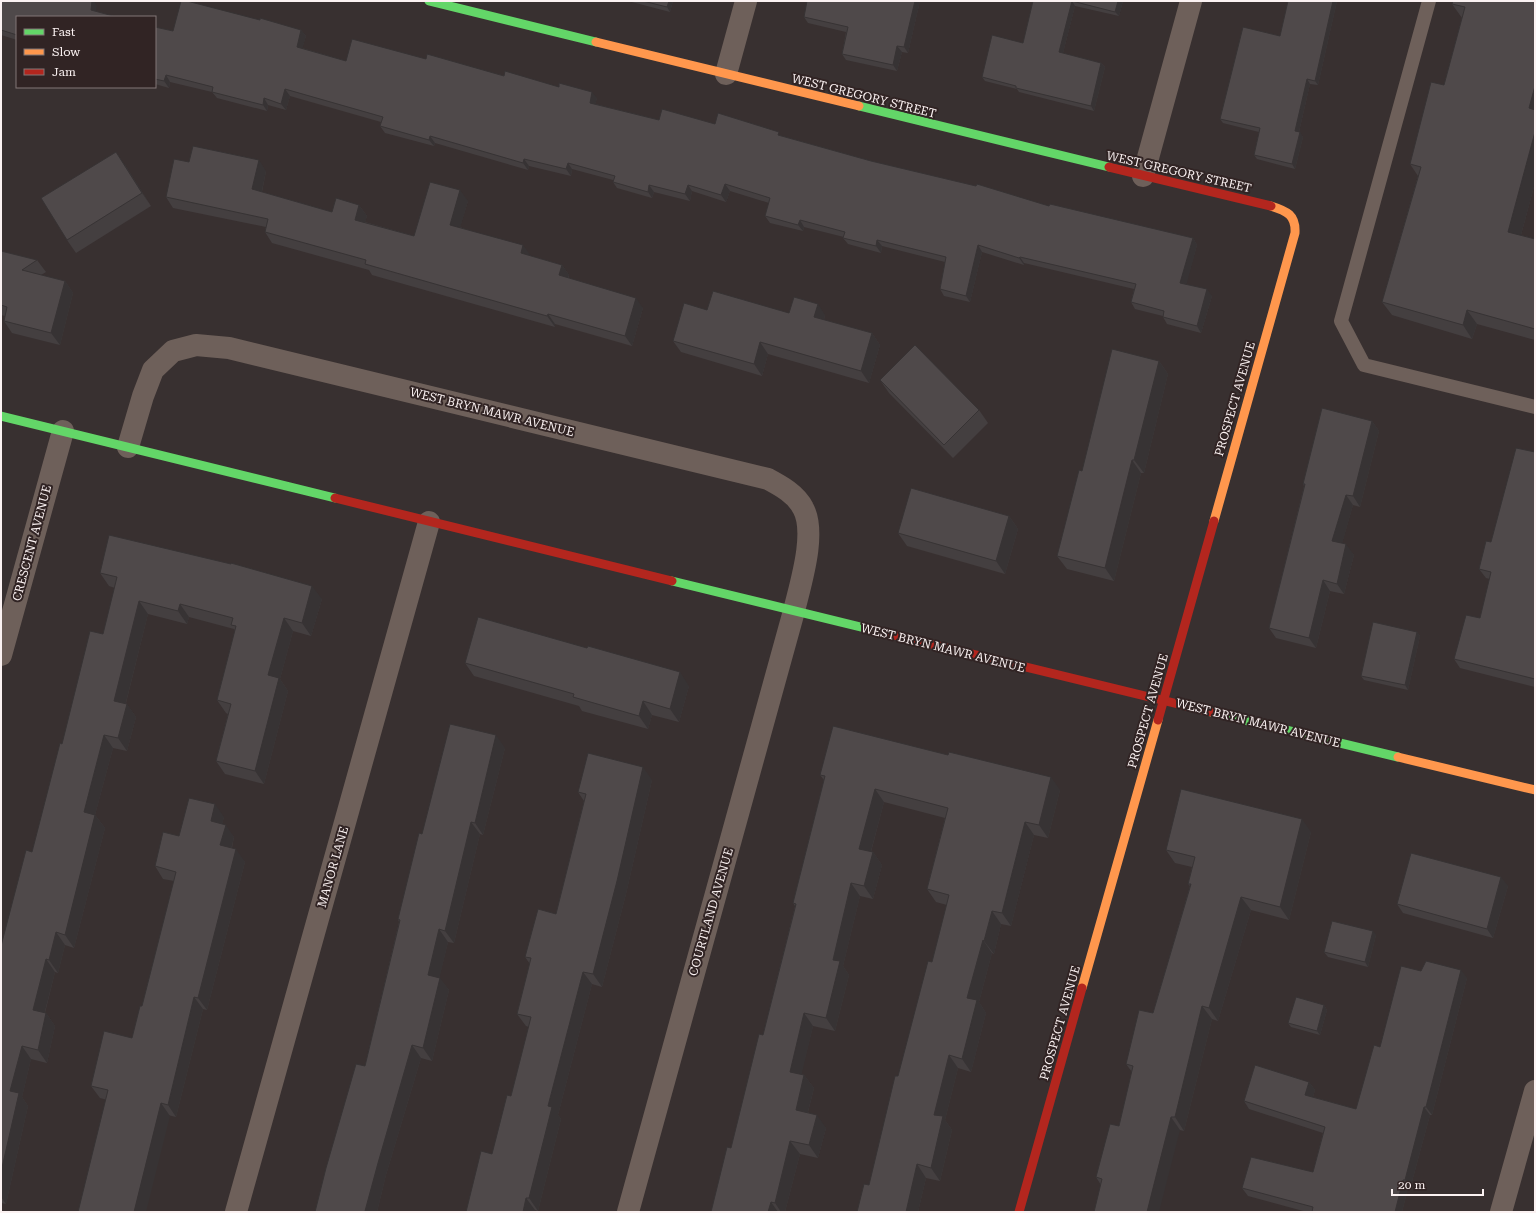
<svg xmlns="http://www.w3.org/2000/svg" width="1536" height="1213" viewBox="0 0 1536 1213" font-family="'Roboto Serif',serif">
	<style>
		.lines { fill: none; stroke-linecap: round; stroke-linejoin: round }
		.lane { stroke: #6e605a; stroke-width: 14 }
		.street { stroke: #6e605a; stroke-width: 22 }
		.fast { stroke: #63d668; stroke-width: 9 }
		.slow { stroke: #ff974d; stroke-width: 9 }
		.jam { stroke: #b3261e; stroke-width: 9 }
		.wall { fill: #443f40 }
		.shaded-wall { fill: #373334 }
		.building { fill: #4f494a; stroke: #373334 }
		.labels { text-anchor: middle; stroke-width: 4; stroke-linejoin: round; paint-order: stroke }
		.street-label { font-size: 12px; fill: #fbf2f2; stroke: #312424 }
	</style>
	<rect width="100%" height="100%" fill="#383030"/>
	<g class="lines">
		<polyline class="lane" points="1429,1 1341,321 1364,365 1535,407"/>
		<g class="street">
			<polyline points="726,74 746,1"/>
			<polyline points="1143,176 1191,1"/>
			<path d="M128 447 143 396 153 370 173 351 196 345 229 348 768 479C781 486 796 494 803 508 817 533 800 585 794 611L628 1212"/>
			<polyline points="1,655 63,431"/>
			<polyline points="236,1212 429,522"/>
			<polyline points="1501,1212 1535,1091"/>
		</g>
		<g class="fast">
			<polyline points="429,1 596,42"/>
			<polyline points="859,106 1109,167"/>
			<polyline points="1,416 335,498"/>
			<polyline points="672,581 877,631"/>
			<polyline points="1211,712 1398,757"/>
		</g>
		<g class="slow">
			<polyline points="596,42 859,106"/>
			<path d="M1214 521 1295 233C1296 215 1287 211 1271 206"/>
			<polyline points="1398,757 1535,790"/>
			<polyline points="1082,988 1158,720"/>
		</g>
		<g class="jam">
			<polyline points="1109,167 1271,206"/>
			<polyline points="335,498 672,581"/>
			<polyline points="877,631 1211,712"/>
			<polyline points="1158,720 1214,521"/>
			<polyline points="1019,1212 1082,988"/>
		</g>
	</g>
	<g class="wall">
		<polygon points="1,1 97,6 17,17 17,40 1,35"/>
		<polygon points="628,1 673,1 670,12"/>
		<polygon points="920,1 908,53 902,52 897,71 846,60 842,54 846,32 808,23 804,17"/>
		<polygon points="1033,1 1123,1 1119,16 1075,6 1063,53 1101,63 1105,67 1094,111 1019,92 1017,89 985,81 982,77 1023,43"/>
		<polygon points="1288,1 1337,1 1318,85 1310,84 1299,132 1303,137 1295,169 1257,159 1254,155 1259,132 1223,123 1220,119 1280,36"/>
		<polygon points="1535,1 1535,183 1521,235 1535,239 1535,340 1477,324 1472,339 1392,315 1382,302 1418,176 1410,164 1444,85 1462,18 1452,4"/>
		<polygon points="260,20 301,30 306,36 302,48 346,61 426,59 559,87 597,98 595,104 659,120 715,124 782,136 871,161 1049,206 1193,238 1197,245 1186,284 1212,296 1201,333 1167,324 1163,317 1163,316 1135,309 1131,302 1134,289 1024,263 1024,265 982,252 970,302 944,296 940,289 945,262 882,246 881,253 848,244 843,238 844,237 804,227 803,231 770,223 765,216 769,203 730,191 726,202 692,191 690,201 654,192 652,198 617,188 613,182 613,180 572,169 571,176 529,166 528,170 435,143 434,146 385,133 380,126 381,122 290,96 286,110 268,105 267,111 217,98 212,92 170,82 169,88 155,84 155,27 173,31"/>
		<polygon points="189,162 266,171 262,192 332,212 359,205 367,216 365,222 414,236 468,201 460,227 531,256 562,265 569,275 569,278 643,308 632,346 555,324 555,327 372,275 369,270 272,243 265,232 266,227 173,208 166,197"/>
		<polygon points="125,165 151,206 76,253 67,240"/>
		<polygon points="1,251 37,260 46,272 41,275 65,281 73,293 60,345 12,333 4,321 5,316 1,315"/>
		<polygon points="707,310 789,313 825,315 824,320 872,333 880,345 869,383 768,354 762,376 681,352 673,341"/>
		<polygon points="1159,361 1168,374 1144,473 1141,473 1114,581 1067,569 1057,556 1082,471"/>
		<polygon points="880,380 979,410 988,423 953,458 889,393"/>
		<polygon points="1372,421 1379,431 1360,507 1353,505 1342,543 1354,555 1344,594 1330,591 1316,648 1276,638 1269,628 1304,486 1303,484"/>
		<polygon points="1535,452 1535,687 1460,668 1454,659 1480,618 1490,579 1486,578 1479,569 1491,542"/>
		<polygon points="1009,516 1018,529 1005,574 907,546 898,533"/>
		<polygon points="100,573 322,599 311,636 293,631 280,679 288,691 264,784 225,774 216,761 228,714 226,713 217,700 235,630 234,629 189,617 187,624 148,614 126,703 136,717 127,751 113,748 95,815 105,828 74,948 65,945 58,973 55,972 45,1013 46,1013 55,1026 47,1063 31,1059 22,1097 28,1106 6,1204 1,1203 1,946 32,852 62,744 103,634 115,588 109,586"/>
		<polygon points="1417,632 1420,636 1408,690 1364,680 1361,676"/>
		<polygon points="465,663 689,686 679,722 652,715 648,729 582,711 579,706 474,676"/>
		<polygon points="505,748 483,835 480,834 454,943 448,942 439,978 449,990 432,1061 421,1058 386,1175 377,1212 315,1212 365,1066 399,922 398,919 422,834"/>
		<polygon points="820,775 1060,790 1048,838 1034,835 1011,926 1001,924 994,954 992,953 979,1002 986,1013 971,1072 958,1068 945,1120 952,1130 940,1181 926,1178 918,1212 857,1212 869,1185 898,1076 932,962 947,905 936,902 927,889 945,818 884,802 871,852 873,852 882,865 873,899 860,896 843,966 849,975 835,1031 813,1026 801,1074 804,1075 814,1088 808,1112 826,1128 818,1158 800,1154 785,1212 711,1212 731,1148 763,1035 795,906 793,903 824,780"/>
		<polygon points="652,780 626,894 602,987 592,984 558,1115 561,1119 538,1211 535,1210 535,1212 466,1212 492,1154 511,1096 529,1027 526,1026 517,1014 530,964 525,957 556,914 584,801 578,792"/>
		<polygon points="224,817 222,824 234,837 232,848 245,862 207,1010 203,1009 176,1117 100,1098 91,1086 132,1038 142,1006 174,881 163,879 155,866 179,836"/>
		<polygon points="1311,832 1289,920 1251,910 1218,1021 1212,1019 1184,1131 1180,1130 1101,1185 1096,1177 1119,1126 1132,1072 1126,1064 1153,1013 1190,886 1188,884 1192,867 1175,863 1166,850"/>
		<polygon points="1508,886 1493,938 1403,913 1397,904"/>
		<polygon points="1376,935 1368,967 1328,957 1324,952"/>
		<polygon points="1421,971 1467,978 1432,1115 1430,1115 1410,1189 1408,1188 1402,1212 1307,1212 1248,1196 1242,1188 1313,1172 1323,1133 1249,1109 1244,1101 1309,1082 1315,1090 1313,1097 1356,1109 1380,1047"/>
		<polygon points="1324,1005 1327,1010 1320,1035 1291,1027 1288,1023"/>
	</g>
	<g class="shaded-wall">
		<polygon points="92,1 94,1 97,6 95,17 91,10"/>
		<polygon points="669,1 673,1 670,12 667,7"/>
		<polygon points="915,1 920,1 908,53 904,47"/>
		<polygon points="1072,1 1075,6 1062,57 1059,52"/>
		<polygon points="1118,1 1123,1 1119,16 1115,12"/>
		<polygon points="1333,1 1337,1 1318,85 1315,81"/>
		<polygon points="301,30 306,36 301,53 297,47"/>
		<polygon points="897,46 902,52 897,71 893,65"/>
		<polygon points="1101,63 1105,67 1094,111 1091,106"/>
		<polygon points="166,75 170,82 169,88 164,81"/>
		<polygon points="1307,79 1310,84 1298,136 1295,131"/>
		<polygon points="1535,86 1535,117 1529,108"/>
		<polygon points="285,89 290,96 286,110 281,104"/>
		<polygon points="592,92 597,98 594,109 590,103"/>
		<polygon points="264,98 268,105 267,111 263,105"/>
		<polygon points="1300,132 1303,137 1295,169 1292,164"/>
		<polygon points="1535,132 1535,183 1518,246 1508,232"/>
		<polygon points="430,136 435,143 434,146 429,140"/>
		<polygon points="116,152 125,165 151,206 142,193"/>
		<polygon points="524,159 529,166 528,170 523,163"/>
		<polygon points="259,160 266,171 260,200 252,189"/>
		<polygon points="568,163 572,169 571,176 566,169"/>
		<polygon points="725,184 730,191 726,202 721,195"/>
		<polygon points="649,185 654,192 652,198 648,192"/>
		<polygon points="688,185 692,191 690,201 685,194"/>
		<polygon points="460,190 468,201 458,235 450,225"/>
		<polygon points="359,205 367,216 363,230 355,220"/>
		<polygon points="800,220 804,227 803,231 798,225"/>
		<polygon points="1193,238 1197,245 1185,290 1180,283"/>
		<polygon points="877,240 882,246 881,253 876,246"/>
		<polygon points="523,245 531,256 521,253"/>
		<polygon points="978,245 982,252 970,302 966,296"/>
		<polygon points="1020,257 1024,263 1024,265 1019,258"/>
		<polygon points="562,265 569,275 566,286 559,275"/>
		<polygon points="65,281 73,293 60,345 51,333"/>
		<polygon points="1207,289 1212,296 1201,333 1197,326"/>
		<polygon points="636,298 643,308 632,346 625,336"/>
		<polygon points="818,304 825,315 822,328 814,317"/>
		<polygon points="1467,310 1477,324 1472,339 1463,325"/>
		<polygon points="548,314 555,324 555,327 547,316"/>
		<polygon points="872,333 880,345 869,383 861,371"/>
		<polygon points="760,342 768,354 762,376 754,364"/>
		<polygon points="1159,361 1168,374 1144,473 1134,460"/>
		<polygon points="1372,421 1379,431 1360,507 1353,496"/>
		<polygon points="1132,460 1141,473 1114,581 1105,568"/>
		<polygon points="1346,495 1353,505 1340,551 1332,541"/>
		<polygon points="1009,516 1018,529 1005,574 996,561"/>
		<polygon points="1346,544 1354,555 1344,594 1337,584"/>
		<polygon points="1323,580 1330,591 1316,648 1309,638"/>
		<polygon points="312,586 322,599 311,636 302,623"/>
		<polygon points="139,601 148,614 123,714 114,701"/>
		<polygon points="180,604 189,617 187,624 178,611"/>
		<polygon points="284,618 293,631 280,679 288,691 264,784 255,771 268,675"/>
		<polygon points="1417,632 1420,636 1408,690 1405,685"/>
		<polygon points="680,672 689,686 679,722 670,709"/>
		<polygon points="643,701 652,715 648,729 639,716"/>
		<polygon points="127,704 136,717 127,751 118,738"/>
		<polygon points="104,735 113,748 95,815 105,828 74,948 65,935 84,812"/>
		<polygon points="496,735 505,748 483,835 475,823"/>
		<polygon points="643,767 652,780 626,894 602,987 593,974"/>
		<polygon points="1051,777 1060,790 1048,838 1039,825"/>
		<polygon points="875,789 884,802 868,862 859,849"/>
		<polygon points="215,804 224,817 220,833 211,821"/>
		<polygon points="1302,819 1311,832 1289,920 1280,907"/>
		<polygon points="471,822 480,834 454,943 445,931"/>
		<polygon points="1025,822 1034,835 1011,926 1002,913"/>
		<polygon points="226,825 234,837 229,858 220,845"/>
		<polygon points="236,849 245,862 207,1010 198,998"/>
		<polygon points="873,852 882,865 873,899 864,886"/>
		<polygon points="1501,877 1508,886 1493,938 1487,929"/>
		<polygon points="851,883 860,896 843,966 849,975 835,1031 826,1018 833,960"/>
		<polygon points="1241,897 1251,910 1218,1021 1209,1008"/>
		<polygon points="992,911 1001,924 994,954 984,941"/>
		<polygon points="439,929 448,942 437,988 428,975"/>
		<polygon points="1373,931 1376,935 1368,967 1365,962"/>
		<polygon points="56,932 65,945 58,973 49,960"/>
		<polygon points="983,940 992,953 979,1002 986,1013 971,1072 962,1059 967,998"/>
		<polygon points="46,959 55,972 42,1023 33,1010"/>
		<polygon points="1461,970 1467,978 1432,1115 1426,1107"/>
		<polygon points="583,972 592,984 558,1115 561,1119 538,1211 529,1198 548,1106"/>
		<polygon points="440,978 449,990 432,1061 423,1048"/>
		<polygon points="194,997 203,1009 176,1117 168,1105"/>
		<polygon points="1324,1005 1327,1010 1320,1035 1317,1031"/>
		<polygon points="1202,1006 1212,1019 1184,1131 1175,1117"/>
		<polygon points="46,1013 55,1026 47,1063 38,1050"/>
		<polygon points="804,1013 813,1026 799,1085 790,1072"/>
		<polygon points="412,1045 421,1058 386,1175 377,1212 366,1212 365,1211 378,1163"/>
		<polygon points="22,1046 31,1059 22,1097 28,1106 6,1204 1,1197 1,1172 10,1091"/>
		<polygon points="949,1055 958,1068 945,1120 952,1130 940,1181 931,1168 934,1115"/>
		<polygon points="804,1075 814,1088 805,1123 796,1110"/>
		<polygon points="1309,1082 1315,1090 1311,1104 1305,1095"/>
		<polygon points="161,1103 170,1116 146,1212 134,1212"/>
		<polygon points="1424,1107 1430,1115 1410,1189 1405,1180"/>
		<polygon points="817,1115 826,1128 818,1158 809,1145"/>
		<polygon points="1171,1117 1180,1130 1159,1212 1147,1212"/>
		<polygon points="790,1141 800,1154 785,1212 781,1212 775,1203"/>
		<polygon points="917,1164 926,1178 918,1212 906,1212"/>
		<polygon points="1403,1180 1408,1188 1402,1212 1395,1212"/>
		<polygon points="526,1198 535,1210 535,1212 523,1212"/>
		<polygon points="771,1202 778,1212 768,1212"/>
	</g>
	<g class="building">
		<polygon points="1,1 92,1 91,10 117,17 17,17 17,35 1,30"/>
		<polygon points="181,1 187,1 260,20 260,18 301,30 297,47 346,61 352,39 426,59 427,54 504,76 505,71 559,87 559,83 592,92 590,103 659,120 662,109 715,124 718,113 779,132 778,135 871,161 976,186 977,184 1049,206 1050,204 1193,238 1180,283 1207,289 1197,326 1163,317 1164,311 1131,302 1136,284 1020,257 1019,258 978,245 966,296 940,289 946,257 877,240 876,246 843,238 845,232 800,220 798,225 765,216 770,198 725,184 721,195 688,185 685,194 649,185 648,192 613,182 615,176 568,163 566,169 524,159 523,163 430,136 429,140 380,126 383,117 285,89 281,104 264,98 263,105 212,92 213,87 166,75 164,81 155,79 155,27 173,31"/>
		<polygon points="643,1 669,1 667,7"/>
		<polygon points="807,1 915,1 904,47 897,46 893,65 842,54 848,27 804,17"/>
		<polygon points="1033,1 1118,1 1115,12 1072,1 1059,52 1101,63 1091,106 1016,88 1016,86 982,77 992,35 1023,43"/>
		<polygon points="1288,1 1333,1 1315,81 1307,79 1295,131 1300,132 1292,164 1254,155 1260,128 1220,119 1243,27 1280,36"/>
		<polygon points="1453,1 1535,1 1535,86 1529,108 1535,110 1535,132 1508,232 1535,239 1535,329 1467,310 1463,325 1382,302 1421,167 1410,164 1431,82 1444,85 1465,7 1452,4"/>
		<polygon points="193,146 259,160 252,189 332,212 336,198 359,205 355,220 414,236 430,182 460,190 450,225 523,245 521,253 562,265 559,275 636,298 625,336 548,314 547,316 365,264 366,260 265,232 268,219 166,197 174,159 189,162"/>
		<polygon points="116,152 142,193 67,240 41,198"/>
		<polygon points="1,251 37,260 22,270 65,281 51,333 4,321 7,307 1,305"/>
		<polygon points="713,291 789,313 794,297 818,304 814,317 872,333 861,371 760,342 754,364 673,341 684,303 707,310"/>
		<polygon points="915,345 979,410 944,445 880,380"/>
		<polygon points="1112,349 1159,361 1134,460 1132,460 1105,568 1057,556 1079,470 1082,471"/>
		<polygon points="1322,408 1372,421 1353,496 1346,495 1332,541 1346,544 1337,584 1323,580 1309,638 1269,628 1305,484 1303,484"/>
		<polygon points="1516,448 1535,452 1535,679 1454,659 1466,615 1480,618 1491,572 1479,569 1486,541 1491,542"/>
		<polygon points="911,488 1009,516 996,561 898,533"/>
		<polygon points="109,535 231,564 231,563 312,586 302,623 284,618 268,675 279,678 255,771 216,761 231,704 217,700 236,626 231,625 233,618 180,604 178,611 139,601 114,701 127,704 118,738 104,735 84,812 95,815 65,935 56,932 49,960 46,959 33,1010 46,1013 38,1050 22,1046 10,1091 19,1093 1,1172 1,946 26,850 32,852 60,743 62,744 90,631 103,634 117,577 100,573"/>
		<polygon points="478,617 587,648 588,646 680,672 670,709 643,701 639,716 573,697 574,694 465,663"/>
		<polygon points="1373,622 1417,632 1405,685 1361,676"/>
		<polygon points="450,724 496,735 475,823 471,822 445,931 439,929 428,975 440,978 423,1048 412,1045 378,1163 365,1211 368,1212 315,1212 326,1168 356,1064 365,1066 400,920 398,919 419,833 422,834"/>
		<polygon points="833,726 948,755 949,752 1051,777 1039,825 1025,822 1002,913 992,911 984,941 983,940 967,998 977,1000 962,1059 949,1055 934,1115 943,1116 931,1168 917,1164 906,1212 857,1212 864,1184 869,1185 895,1076 898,1076 928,961 932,962 949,895 927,889 948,808 875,789 859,849 873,852 864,886 851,883 833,960 840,961 826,1018 804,1013 790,1072 804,1075 796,1110 817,1115 809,1145 790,1141 775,1203 771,1202 768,1212 711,1212 727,1147 731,1148 759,1034 763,1035 796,904 793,903 825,776 820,775"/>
		<polygon points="588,753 643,767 617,881 593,974 583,972 548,1106 552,1107 529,1198 526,1198 523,1212 466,1212 481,1151 492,1154 507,1095 511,1096 531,1017 517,1014 531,958 525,957 538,909 556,914 586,794 578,792"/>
		<polygon points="1181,789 1302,819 1280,907 1241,897 1209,1008 1202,1006 1175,1117 1171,1117 1147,1212 1094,1212 1102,1179 1096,1177 1110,1124 1119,1126 1133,1066 1126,1064 1139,1010 1153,1013 1191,884 1188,884 1195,857 1166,850"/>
		<polygon points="189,798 215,804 211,821 226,825 220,845 236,849 198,998 194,997 168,1105 161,1103 134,1212 78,1212 108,1090 91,1086 104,1031 132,1038 140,1006 142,1006 176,872 155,866 163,832 179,836"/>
		<polygon points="1411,853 1501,877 1487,929 1397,904"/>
		<polygon points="1332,921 1373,931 1365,962 1324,952"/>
		<polygon points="1426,961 1461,970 1426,1107 1424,1107 1405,1180 1403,1180 1395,1212 1312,1212 1313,1207 1242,1188 1251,1157 1313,1172 1325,1127 1244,1101 1255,1065 1309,1082 1305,1095 1356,1109 1374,1045 1380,1047 1401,966 1421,971"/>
		<polygon points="1296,997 1324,1005 1317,1031 1288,1023"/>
	</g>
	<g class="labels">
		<g class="street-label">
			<text transform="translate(864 96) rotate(14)" y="4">WEST GREGORY STREET</text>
			<text transform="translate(1179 172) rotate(13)" y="4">WEST GREGORY STREET</text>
			<text transform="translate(1235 399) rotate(-74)" y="4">PROSPECT AVENUE</text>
			<text transform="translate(492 412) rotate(14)" y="4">WEST BRYN MAWR AVENUE</text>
			<text transform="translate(32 543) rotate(-75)" y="4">CRESCENT AVENUE</text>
			<text transform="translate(943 648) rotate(14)" y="4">WEST BRYN MAWR AVENUE</text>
			<text transform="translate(1148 711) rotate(-74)" y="4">PROSPECT AVENUE</text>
			<text transform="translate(1258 723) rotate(14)" y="4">WEST BRYN MAWR AVENUE</text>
			<text transform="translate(333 867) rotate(-74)" y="4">MANOR LANE</text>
			<text transform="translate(711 912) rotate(-74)" y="4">COURTLAND AVENUE</text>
			<text transform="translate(1060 1023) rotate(-74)" y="4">PROSPECT AVENUE</text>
		</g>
	</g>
	<rect width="1536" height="1213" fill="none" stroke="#fbf2f2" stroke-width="4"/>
	<rect x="16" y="16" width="140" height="72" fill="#312424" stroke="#827676"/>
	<rect x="24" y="29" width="20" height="6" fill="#63d668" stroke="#827676"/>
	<text x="52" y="36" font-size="12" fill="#fbf2f2">Fast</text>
	<rect x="24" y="49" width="20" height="6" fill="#ff974d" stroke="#827676"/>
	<text x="52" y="56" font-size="12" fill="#fbf2f2">Slow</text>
	<rect x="24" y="69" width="20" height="6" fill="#b3261e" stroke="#827676"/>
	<text x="52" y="76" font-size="12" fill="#fbf2f2">Jam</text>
	<path d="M1392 1189v6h91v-6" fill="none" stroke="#fbf2f2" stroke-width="2"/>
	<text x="1398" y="1189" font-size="12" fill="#fbf2f2" stroke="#312424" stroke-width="3" paint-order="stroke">20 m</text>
</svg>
